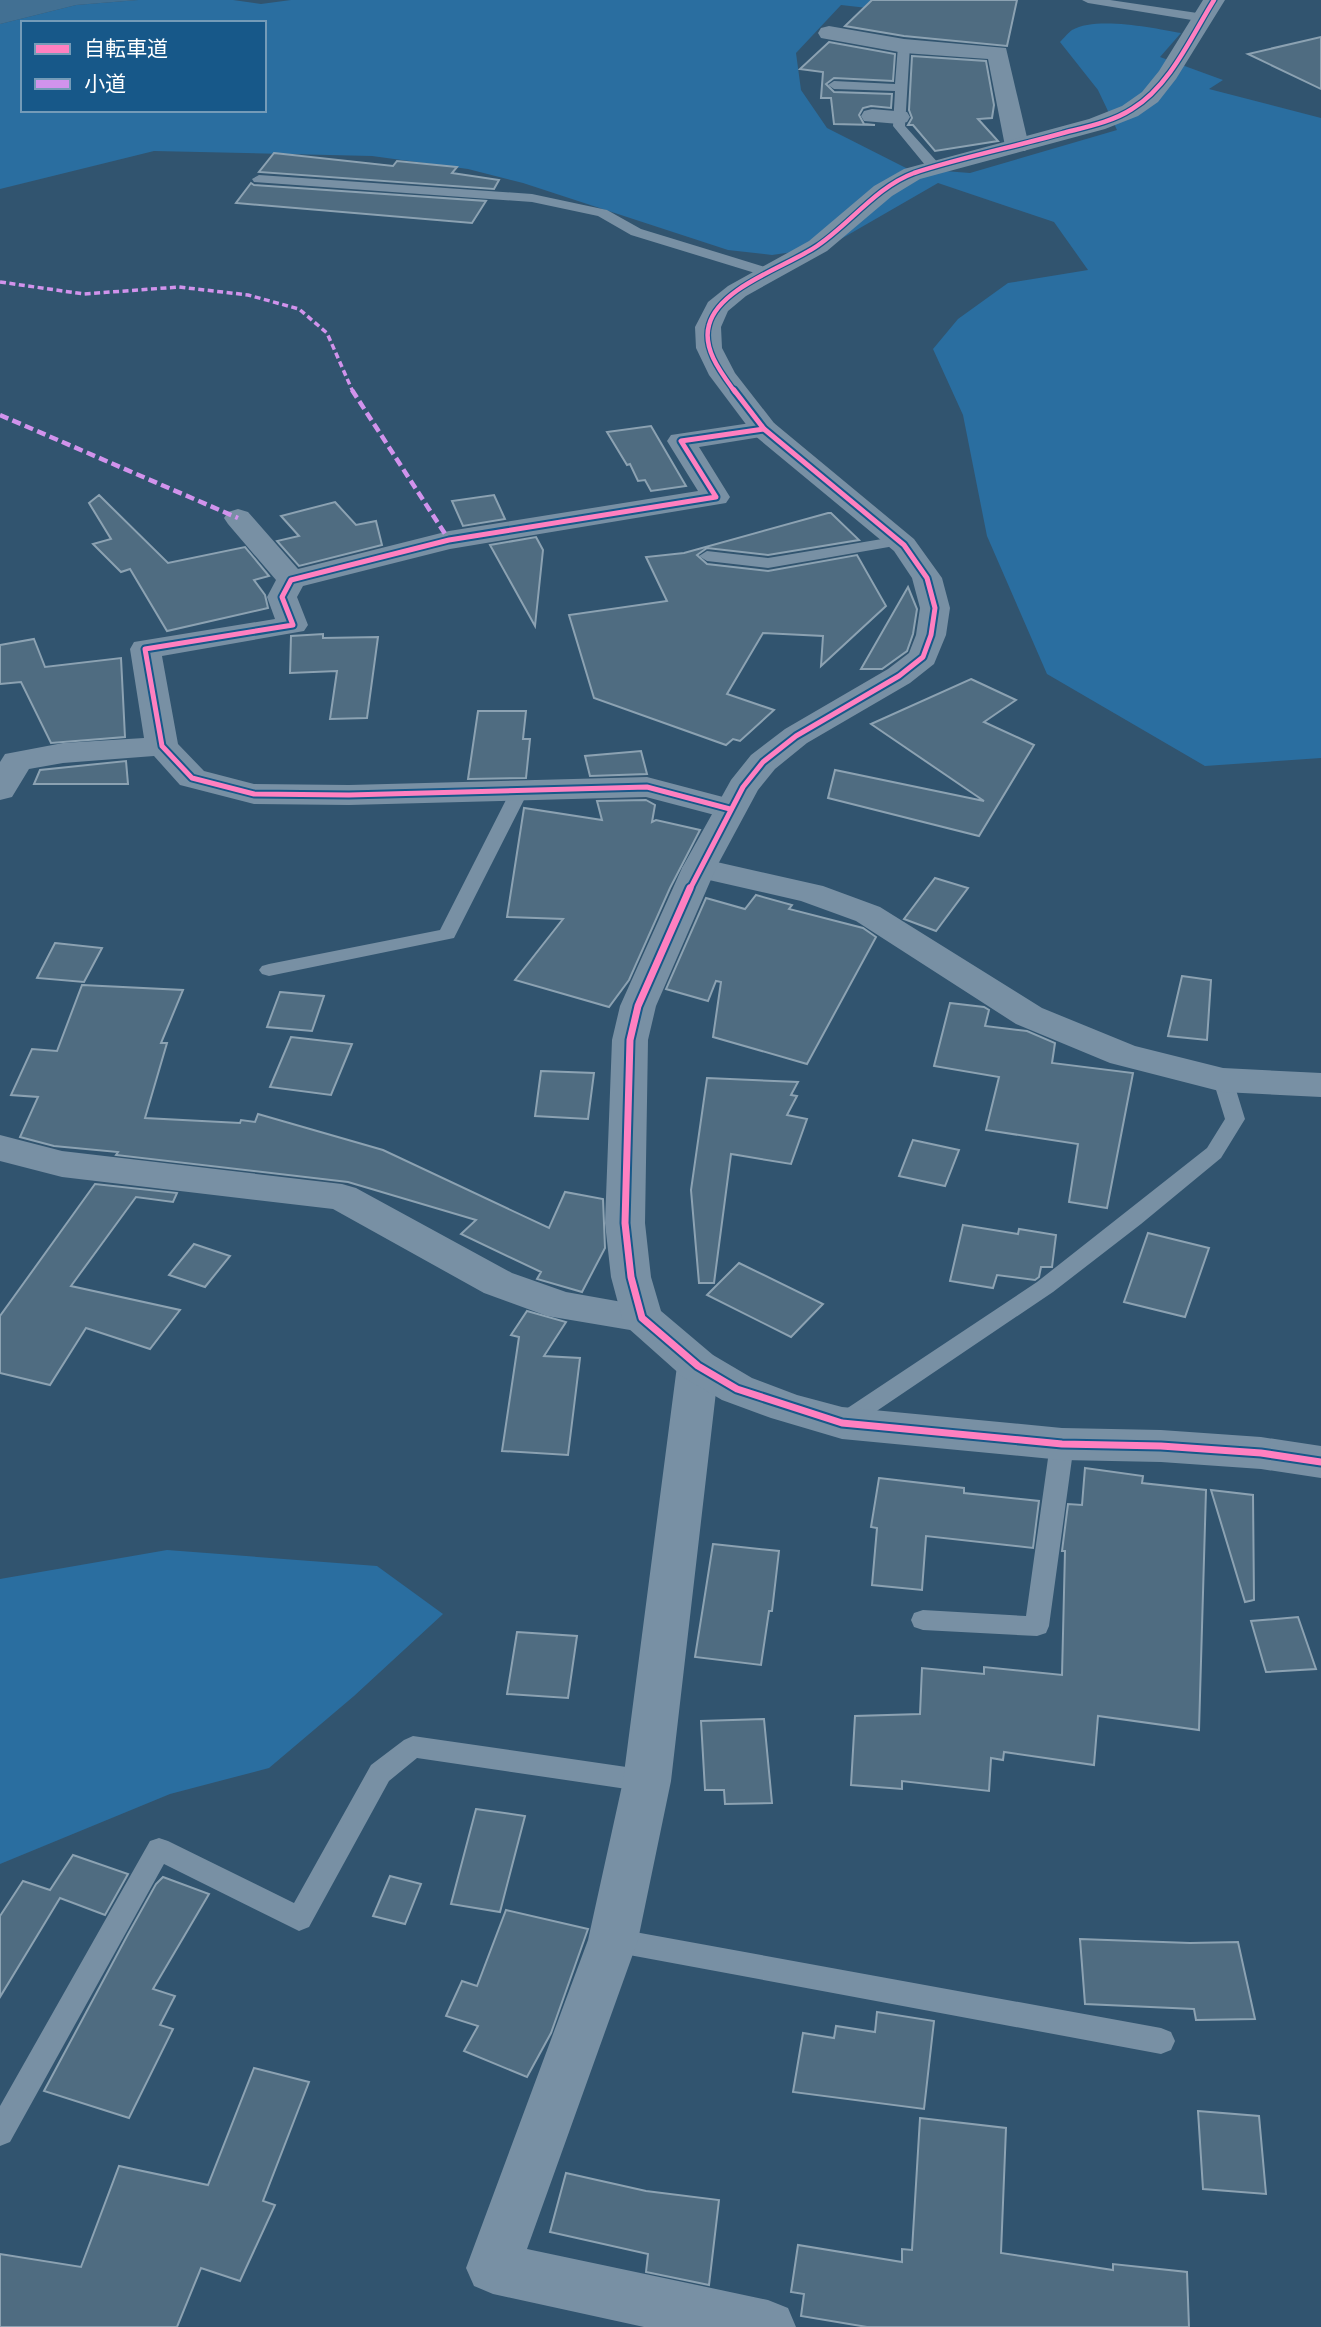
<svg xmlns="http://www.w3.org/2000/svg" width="1321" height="2327" viewBox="0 0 1321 2327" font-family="'Exo 2','Noto Sans JP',sans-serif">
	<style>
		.green { fill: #2a6ea0; fill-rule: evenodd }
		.water { fill: #427093 }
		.building { fill: #4f6c81; stroke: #8ca2b2; stroke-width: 2 }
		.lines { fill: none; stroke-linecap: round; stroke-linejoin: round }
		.service { fill: #7890a4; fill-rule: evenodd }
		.minor { fill: #7890a4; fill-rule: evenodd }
		.tertiary { fill: #7890a4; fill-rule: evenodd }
		.quiet-far1 { stroke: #d193ec; stroke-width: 3.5; stroke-dasharray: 6 3.5; stroke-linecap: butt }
		.quiet { stroke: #d193ec; stroke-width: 4.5; stroke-dasharray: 9 4.5; stroke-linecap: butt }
		.cycleway-far2-casing { stroke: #175889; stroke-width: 7 }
		.cycleway-far1-casing { stroke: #175889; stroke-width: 9 }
		.cycleway-casing { stroke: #175889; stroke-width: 11 }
		.cycleway-far2 { stroke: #ff80c0; stroke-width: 4.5 }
		.cycleway-far1 { stroke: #ff80c0; stroke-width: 5 }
		.cycleway { stroke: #ff80c0; stroke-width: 7 }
	</style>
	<rect width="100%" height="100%" fill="#31546f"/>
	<g class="green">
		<path d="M138 0H233L261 4 291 0H940L929 15 841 5 796 53 801 90 827 128 906 168 970 173 1117 130 1098 90 1060 42C1063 39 1068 33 1072 30 1096 16 1154 28 1181 33L1160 57 1223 80 1209 89 1321 118V758L1205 766 1047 674 987 536 963 415 933 349 958 319 1008 283 1088 270 1054 222 938 183 827 247 772 255 728 250 523 183 468 169 372 156 154 151 0 189V24L76 5ZM23 23H264V110H23Z"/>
		<polygon points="167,1550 377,1566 443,1614 354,1696 269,1768 170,1794 0,1864 0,1579"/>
	</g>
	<polygon class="water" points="0,0 138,0 76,5 0,24"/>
	<g class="building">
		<polygon points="872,0 1017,0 1007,46 904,36 845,26"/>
		<polygon points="1321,37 1321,89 1248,54"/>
		<polygon points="829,42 895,54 893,81 834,78 826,84 834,92 892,94 891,108 871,106 863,108 859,115 864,124 875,125 834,124 831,98 821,98 823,72 800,69"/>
		<polygon points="912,56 986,61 994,105 992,118 978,119 998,141 935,151 913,125 908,125 912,118 909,110"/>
		<polygon points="274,153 393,166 397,161 457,167 452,173 499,180 494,189 259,172"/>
		<polygon points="251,183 254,185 486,201 472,223 236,203"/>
		<polygon points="651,426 686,486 651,491 645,480 638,481 630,464 627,465 607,432"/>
		<polygon points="99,495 168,563 245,547 269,576 254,580 265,595 268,608 167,631 130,569 121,572 93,544 111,539 89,503"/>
		<polygon points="494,495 505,519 463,526 452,501"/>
		<polygon points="335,502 356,525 376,521 382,545 299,566 277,541 299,536 281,516"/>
		<polygon points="828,513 831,513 859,540 768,555 707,548 697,555 707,564 768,571 857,555 886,606 821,666 823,636 763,633 727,694 774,710 740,741 733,739 726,745 594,698 569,615 667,601 646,557 684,553"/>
		<polygon points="536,537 543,550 535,626 490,545"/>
		<polygon points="908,587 917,609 913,634 907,651 882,669 861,669"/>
		<polygon points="323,634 323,638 378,637 367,718 330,719 337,671 290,673 291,636"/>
		<polygon points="34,639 45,667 121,658 125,737 51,743 21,682 0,684 0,645"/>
		<polygon points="971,679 1016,700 984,722 1034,745 979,836 828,798 835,770 984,801 871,724"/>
		<polygon points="478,711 526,711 523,739 530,739 526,778 468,779"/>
		<polygon points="641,751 647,774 590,776 585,756"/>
		<polygon points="126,761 128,784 34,784 40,770"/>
		<polygon points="646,800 655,805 652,822 656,820 700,830 670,888 629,980 609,1007 515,980 563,919 507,917 524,808 602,820 597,801"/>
		<polygon points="935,878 968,888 936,931 904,919"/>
		<polygon points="756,895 792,905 789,909 863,928 876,937 807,1064 713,1037 721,982 716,981 708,1001 666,989 706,898 745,909"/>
		<polygon points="55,943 102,948 84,982 37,978"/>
		<polygon points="1182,976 1211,980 1207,1040 1168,1036"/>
		<polygon points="82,985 183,990 161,1043 167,1043 145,1118 240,1123 241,1120 255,1122 258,1114 383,1150 549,1228 565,1192 603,1199 605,1248 582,1292 537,1279 541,1272 461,1234 476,1220 348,1182 116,1155 118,1152 54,1146 20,1137 38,1097 11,1095 32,1049 57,1051"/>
		<polygon points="280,992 324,996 312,1031 267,1027"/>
		<polygon points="950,1003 984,1007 989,1010 985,1026 1027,1031 1055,1043 1052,1063 1133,1073 1107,1208 1069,1202 1078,1144 986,1130 999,1077 934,1066"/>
		<polygon points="291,1037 352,1044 331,1095 270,1087"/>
		<polygon points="541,1071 594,1073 588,1119 535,1116"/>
		<polygon points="707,1078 798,1082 791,1095 797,1096 787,1115 807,1119 791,1164 731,1154 714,1283 699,1283 691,1190"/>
		<polygon points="913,1140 959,1150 945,1186 899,1176"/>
		<polygon points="95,1184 177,1193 173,1202 136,1197 71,1286 180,1310 150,1349 86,1328 50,1385 0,1373 0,1316"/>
		<polygon points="963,1225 1018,1234 1019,1229 1056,1235 1052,1267 1041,1267 1039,1277 1035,1280 997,1275 993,1288 950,1281"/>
		<polygon points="1148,1233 1209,1248 1185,1317 1124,1302"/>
		<polygon points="194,1244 230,1256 205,1287 169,1275"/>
		<polygon points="739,1263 823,1304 791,1337 707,1295"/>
		<polygon points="527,1311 566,1322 544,1356 580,1358 568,1455 502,1451 519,1337 511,1335"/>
		<polygon points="1085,1468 1143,1476 1142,1483 1206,1490 1199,1730 1098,1716 1094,1765 1004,1752 1003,1760 991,1758 989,1791 902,1781 902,1789 851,1785 855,1716 920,1714 922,1668 984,1674 984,1667 1062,1675 1065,1551 1062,1551 1068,1504 1082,1505"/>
		<polygon points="879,1478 964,1488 964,1493 1039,1501 1033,1548 926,1536 922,1590 872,1585 877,1528 871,1527"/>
		<polygon points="1211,1490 1253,1495 1254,1600 1245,1602"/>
		<polygon points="713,1544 779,1551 772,1611 769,1611 761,1665 695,1657"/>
		<polygon points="1298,1617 1316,1669 1266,1672 1251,1621"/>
		<polygon points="517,1632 577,1636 568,1698 507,1694"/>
		<polygon points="764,1719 772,1803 725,1804 724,1790 705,1790 701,1721"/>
		<polygon points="476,1809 525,1816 500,1912 451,1904"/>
		<polygon points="73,1855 128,1874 105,1915 60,1898 0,1997 0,1916 23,1881 50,1890"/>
		<polygon points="390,1876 421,1884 405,1924 373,1916"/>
		<polygon points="163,1877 209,1894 153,1989 175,1996 160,2025 173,2029 129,2118 44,2091 127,1936 156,1884"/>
		<polygon points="506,1910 588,1929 551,2033 527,2077 464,2051 478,2026 446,2016 462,1981 477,1986"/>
		<polygon points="1080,1939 1190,1943 1238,1942 1255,2019 1196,2020 1194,2009 1085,2004"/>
		<polygon points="877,2012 934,2021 924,2109 793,2092 803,2033 834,2038 836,2026 875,2032"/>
		<polygon points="254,2068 309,2082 263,2201 275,2205 240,2281 201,2268 177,2327 0,2327 0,2254 81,2267 119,2166 208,2185"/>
		<polygon points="1198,2111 1259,2116 1266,2194 1203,2189"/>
		<polygon points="920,2118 1006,2128 1001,2253 1113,2270 1113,2264 1187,2272 1189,2327 867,2327 801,2316 804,2294 791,2292 798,2245 902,2262 902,2249 912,2250"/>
		<polygon points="566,2173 646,2191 719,2200 709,2285 646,2272 648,2254 550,2232"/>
	</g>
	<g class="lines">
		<g class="service">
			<polygon points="1082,0 1110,0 1204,14 1210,18 1204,22 1088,3"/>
			<polygon points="904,42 910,46 905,126 940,165 940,171 930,171 893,126 895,91 834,89 828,85 834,81 895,84 898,46"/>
			<polygon points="259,175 532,194 607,210 641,229 775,270 777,273 775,276 765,276 631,235 598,216 532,202 254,182 252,179"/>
			<polygon points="900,536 908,541 906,544 768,568 707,561 699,556 707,551 768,558"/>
			<polygon points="519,787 528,792 454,938 269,976 262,974 259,970 262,966 269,964 440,930 510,792"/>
			<polygon points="1223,1073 1230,1075 1233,1080 1245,1119 1221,1158 1141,1224 1053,1292 850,1429 842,1431 834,1429 830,1423 834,1417 1037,1282 1207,1148 1225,1119 1213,1080 1216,1075"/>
			<polygon points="1062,1435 1070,1438 1074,1444 1049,1626 1046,1633 1037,1636 923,1630 914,1627 911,1620 914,1613 923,1610 1026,1616 1050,1444 1054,1438"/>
			<polygon points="413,1736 647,1770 656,1773 660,1781 656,1789 647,1792 417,1758 389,1781 309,1927 299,1931 164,1864 10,2142 0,2146 0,2106 150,1841 159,1838 168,1841 294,1903 371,1765 404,1740"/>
			<polygon points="613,1928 1161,2028 1171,2032 1175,2041 1171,2050 1161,2054 613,1952 603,1948 599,1940 603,1932"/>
		</g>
		<g class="minor">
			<polygon points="829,26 904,39 1006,48 1029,146 1025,151 1009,151 1005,146 988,59 904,53 821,38 818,33 821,28"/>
			<polygon points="872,109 907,112 910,117 907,122 899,124 864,121 861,116 864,111"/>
			<polygon points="764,421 774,423 778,429 774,435 699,447 730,497 726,503 450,549 303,586 297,597 308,625 304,631 162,656 178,744 204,771 254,784 349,785 647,777 742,802 747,809 742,816 730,819 646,797 349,805 254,804 180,785 154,756 63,763 29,769 12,797 0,800 0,762 5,754 63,743 144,738 130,649 134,642 275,619 267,597 276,580 228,524 224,518 228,512 238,509 248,512 298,569 449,531 698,491 667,441 671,435"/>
			<polygon points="699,858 823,886 880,907 1042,1008 1135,1046 1223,1068 1321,1073 1321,1097 1223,1092 1110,1063 1016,1024 856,921 801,901 687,875 682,868 687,861"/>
			<polygon points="0,1135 62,1151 342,1184 356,1188 512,1273 566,1292 656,1308 662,1318 656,1328 642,1332 547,1316 484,1293 333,1209 62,1177 0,1161"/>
			<polygon points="698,1351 713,1355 719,1366 671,1781 638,1940 527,2249 768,2300 788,2308 796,2327 644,2327 493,2294 474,2286 466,2268 588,1940 623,1781 677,1366 683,1355"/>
		</g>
		<polygon class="tertiary" points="1203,0 1225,0 1176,79 1158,102 1138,116 1105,129 920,179 892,196 827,251 746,296 728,311 721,327 722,348 735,373 774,423 914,539 942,578 950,608 946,635 934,664 910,683 807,743 775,769 758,790 716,868 656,1006 648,1040 645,1223 651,1277 661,1311 713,1355 752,1378 797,1395 842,1407 1062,1428 1161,1430 1261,1437 1321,1446 1321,1478 1261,1469 1161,1462 1062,1460 842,1439 771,1418 722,1400 683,1377 628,1328 622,1318 611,1277 605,1223 612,1040 620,1006 682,868 731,780 751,755 785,729 888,669 909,653 916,635 920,608 912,578 894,551 754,435 709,375 696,348 695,327 708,302 728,286 809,241 874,186 904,169 1089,119 1122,106 1142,92 1159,71"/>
		<polyline class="quiet-far1" points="0,282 84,294 179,287 248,295 299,309 327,333 353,392"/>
		<g class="quiet">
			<polyline points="352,390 449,540"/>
			<polyline points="0,415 238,518"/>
		</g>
		<defs>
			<path id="cycleway-far2" d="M735 392C722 374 702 349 709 325 719 287 786 267 817 246 850 224 876 187 914 173 962 157 1014 147 1063 133 1086 127 1112 122 1132 109 1170 86 1191 37 1214 0"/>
			<g id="cycleway-far1">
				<polyline points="730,809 647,787 349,795 254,794 192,778 162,746 145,649 293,625 282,597 291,580 449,540 716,497 681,441 764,429"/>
				<polyline points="690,889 743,787 763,762 796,736 899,676 923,657 931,635 935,608 927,578 904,545 764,429 734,390"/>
			</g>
			<polyline id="cycleway" points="690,888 638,1006 630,1040 625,1223 631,1277 642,1318 698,1366 737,1389 842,1423 1062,1444 1161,1446 1261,1453 1321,1462"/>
		</defs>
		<use href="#cycleway-far2" class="cycleway-far2-casing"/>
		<use href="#cycleway-far1" class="cycleway-far1-casing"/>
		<use href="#cycleway" class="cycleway-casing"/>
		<use href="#cycleway-far2" class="cycleway-far2"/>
		<use href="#cycleway-far1" class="cycleway-far1"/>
		<use href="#cycleway" class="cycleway"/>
	</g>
	<rect x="21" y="21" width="245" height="91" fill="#175889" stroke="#749bb8" stroke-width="2"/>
	<rect x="35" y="44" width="35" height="10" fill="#ff80c0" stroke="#749bb8" stroke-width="2"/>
	<text x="84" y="56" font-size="21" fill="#ffffff">自転車道</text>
	<rect x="35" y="79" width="35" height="10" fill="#d193ec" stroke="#749bb8" stroke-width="2"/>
	<text x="84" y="91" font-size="21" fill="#ffffff">小道</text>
</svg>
